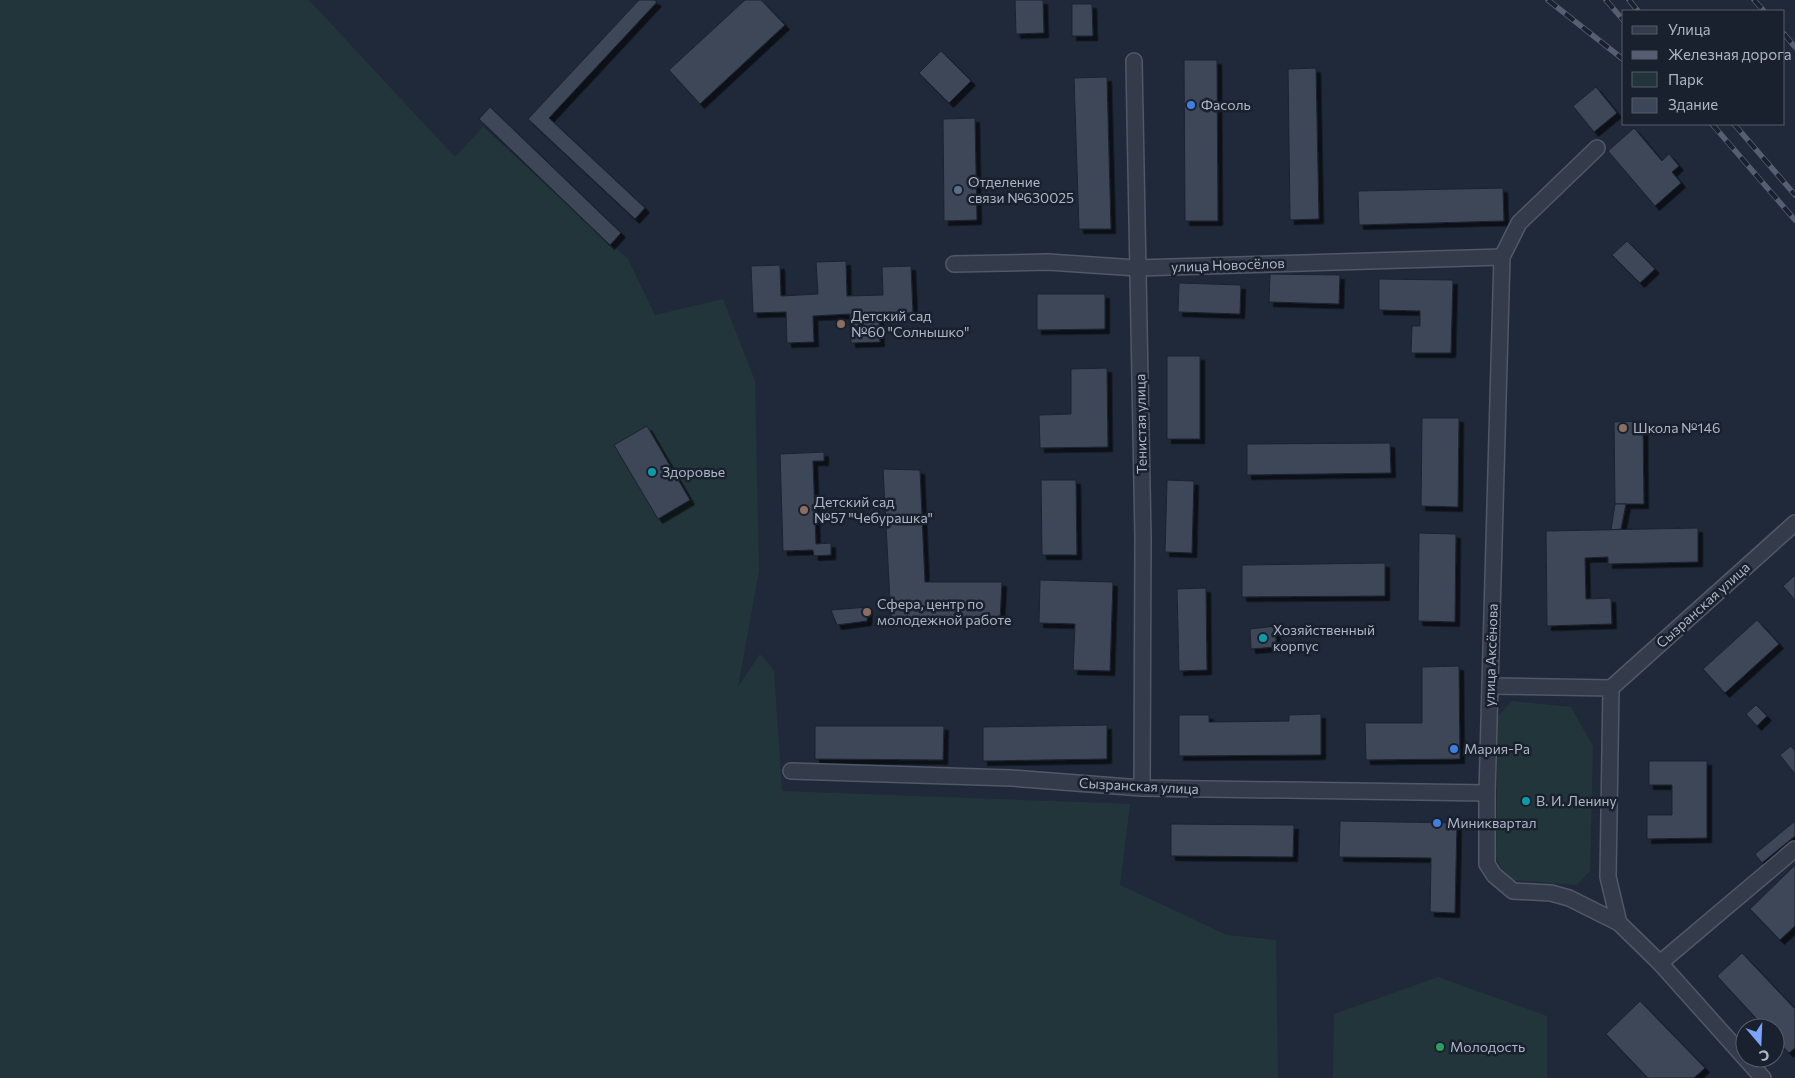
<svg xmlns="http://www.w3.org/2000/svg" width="1795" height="1078" viewBox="0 0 1795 1078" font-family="Commissioner,sans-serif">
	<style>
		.green { fill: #22353a }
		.building { fill: #3c4659; stroke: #1b2230; filter: url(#shadow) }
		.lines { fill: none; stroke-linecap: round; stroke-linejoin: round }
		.minor-casing { stroke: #515867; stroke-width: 18 }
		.minor { stroke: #343b4a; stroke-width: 15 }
		.rail-casing { stroke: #565e71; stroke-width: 5.5 }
		.rail { stroke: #19202e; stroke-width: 4; stroke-dasharray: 11; stroke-linecap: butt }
		.shop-dot { fill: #3f7fe0; stroke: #19202e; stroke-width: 2 }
		.service-dot { fill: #5c6f8a; stroke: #19202e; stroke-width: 2 }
		.education-dot { fill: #8d6e63; stroke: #19202e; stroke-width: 2 }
		.culture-dot { fill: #0f9aa8; stroke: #19202e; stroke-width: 2 }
		.leisure-dot { fill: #2e9e5b; stroke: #19202e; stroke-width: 2 }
		.labels { text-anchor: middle; stroke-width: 5; stroke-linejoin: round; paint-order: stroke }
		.poi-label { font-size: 14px; fill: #aeb5c6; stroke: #19202e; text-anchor: start }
		.street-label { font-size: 14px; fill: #aeb5c6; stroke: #19202e }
	</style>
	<defs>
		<filter id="shadow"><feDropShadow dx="4.5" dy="4.5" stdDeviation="0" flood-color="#0009"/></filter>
	</defs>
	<rect width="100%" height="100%" fill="#202939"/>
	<g class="green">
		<polygon points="0,0 309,0 455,157 483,127 628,259 655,315 723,299 755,381 759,571 738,687 760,654 774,670 782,791 1130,804 1120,885 1227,935 1276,940 1278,1078 0,1078"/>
		<polygon points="1512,701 1571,707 1593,746 1590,871 1577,885 1514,880 1502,869 1496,857 1498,716"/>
		<polygon points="1438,977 1547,1016 1547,1078 1333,1078 1334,1014"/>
	</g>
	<g class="building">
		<polygon points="639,0 654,0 657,2 549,118 645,208 635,219 528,119"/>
		<polygon points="745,0 761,0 785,25 700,104 669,70"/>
		<polygon points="1015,0 1043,0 1044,33 1016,34"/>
		<polygon points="1072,4 1092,4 1093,36 1072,36"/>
		<polygon points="941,51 971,81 949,103 919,73"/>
		<polygon points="1184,60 1217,60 1218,221 1185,221"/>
		<polygon points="1316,68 1319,219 1290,220 1288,69"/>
		<polygon points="1107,77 1111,229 1079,229 1074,78"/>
		<polygon points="1596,87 1617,113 1594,132 1573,106"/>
		<polygon points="490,107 621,233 610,245 479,119"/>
		<polygon points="975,118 977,220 944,221 943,119"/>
		<polygon points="1634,128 1662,161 1669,154 1679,166 1672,172 1681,183 1655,206 1608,151"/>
		<polygon points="1503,188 1504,221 1359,225 1358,191"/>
		<polygon points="1627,241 1655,269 1640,283 1612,255"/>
		<polygon points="846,261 847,296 883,295 882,267 911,266 913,313 879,314 880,342 851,343 850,314 813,316 814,342 787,343 786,312 753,313 751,266 780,265 781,296 818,294 816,262"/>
		<polygon points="1270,274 1340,275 1339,304 1269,302"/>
		<polygon points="1379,279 1453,280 1451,353 1411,353 1412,326 1420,326 1420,311 1379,310"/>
		<polygon points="1179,283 1241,285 1240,314 1178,312"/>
		<polygon points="1037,294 1105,294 1105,329 1037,330"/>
		<rect x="1167" y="356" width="33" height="83"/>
		<polygon points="1107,368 1108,447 1040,448 1039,415 1071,414 1071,369"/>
		<polygon points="1422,418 1459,418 1458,507 1421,506"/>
		<polygon points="1643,421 1644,504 1615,504 1614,422"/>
		<polygon points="647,426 690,500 658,519 614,445"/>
		<polygon points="1390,443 1391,473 1247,475 1247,444"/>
		<polygon points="824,452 824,461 813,461 816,544 831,543 831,555 814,556 813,550 783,551 780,454"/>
		<polygon points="883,469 920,470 925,582 1002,582 1000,620 891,620"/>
		<polygon points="1041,480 1076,480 1077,555 1042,555"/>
		<polygon points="1167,480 1194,481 1192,553 1165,552"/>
		<polygon points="1615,504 1626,504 1621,529 1611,530"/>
		<polygon points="1698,528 1698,562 1608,564 1608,557 1585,558 1586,599 1611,598 1612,624 1547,626 1546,531"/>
		<polygon points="1419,533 1456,534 1455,622 1418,621"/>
		<polygon points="1385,563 1385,596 1242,597 1242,565"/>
		<polygon points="1795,575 1795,600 1783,586"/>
		<polygon points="1040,580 1113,582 1110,671 1073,670 1075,624 1039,623"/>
		<polygon points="1206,588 1207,670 1179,671 1177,589"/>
		<polygon points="868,607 867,621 837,625 831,610"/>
		<polygon points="1757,620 1779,644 1725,693 1703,669"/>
		<polygon points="1276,626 1276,647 1251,649 1250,629"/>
		<polygon points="1459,666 1460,759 1366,760 1365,723 1422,723 1422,667"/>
		<polygon points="1756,705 1767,716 1757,726 1746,714"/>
		<polygon points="1321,714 1321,755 1179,756 1179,715 1209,715 1209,722 1289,721 1289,715"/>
		<polygon points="1107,725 1107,759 983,761 983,727"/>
		<polygon points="815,726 944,726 943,760 815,759"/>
		<polygon points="1791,746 1795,751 1795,774 1780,755"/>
		<polygon points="1649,761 1707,761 1707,838 1647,839 1647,815 1672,815 1672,785 1649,785"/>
		<polygon points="1340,821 1457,823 1455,913 1430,912 1431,858 1339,857"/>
		<polygon points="1795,821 1795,836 1762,863 1755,854"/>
		<polygon points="1171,824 1294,825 1293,857 1171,856"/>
		<polygon points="1795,865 1795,926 1780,940 1750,909"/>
		<polygon points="1742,953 1795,1009 1795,1048 1789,1053 1775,1038 1775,1028 1765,1028 1717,976"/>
		<polygon points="1640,1001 1705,1068 1694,1078 1648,1078 1606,1034"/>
	</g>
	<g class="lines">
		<defs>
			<g id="minor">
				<polyline points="1134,61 1143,538 1142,788"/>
				<polyline points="1597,148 1519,223 1502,257 1487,793 1487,864 1494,875 1513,891 1551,893 1569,898 1619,923 1660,963 1745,1058"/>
				<polyline points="954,264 1048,262 1137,268 1502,257"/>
				<polyline points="1490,686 1611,688 1608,877 1619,923"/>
				<polyline points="1611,688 1795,523"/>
				<polyline points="791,771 1011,778 1142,788 1487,793"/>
				<polyline points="1660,963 1795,849"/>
				<polyline points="1745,1058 1763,1078"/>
			</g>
		</defs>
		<use href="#minor" class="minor-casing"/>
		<use href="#minor" class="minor"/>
		<defs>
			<g id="rail">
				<polyline points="1548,0 1624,60"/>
				<polyline points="1606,0 1624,21"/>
				<polyline points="1629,0 1638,11"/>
				<polyline points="1754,0 1764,11"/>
				<polyline points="1784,34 1795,47"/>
				<polyline points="1712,124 1795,220"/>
				<polyline points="1734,124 1795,195"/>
			</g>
		</defs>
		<use href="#rail" class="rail-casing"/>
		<use href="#rail" class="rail"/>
	</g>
	<g class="shop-dot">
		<circle cx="1191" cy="105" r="5"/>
		<circle cx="1454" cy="749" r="5"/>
		<circle cx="1437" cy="823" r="5"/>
	</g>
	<circle class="service-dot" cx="958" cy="190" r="5"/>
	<g class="education-dot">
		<circle cx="841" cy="324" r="5"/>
		<circle cx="1623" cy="428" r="5"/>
		<circle cx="804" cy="510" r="5"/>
		<circle cx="867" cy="612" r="5"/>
	</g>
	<g class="culture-dot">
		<circle cx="652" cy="472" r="5"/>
		<circle cx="1263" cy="638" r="5"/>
		<circle cx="1526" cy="801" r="5"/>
	</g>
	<circle class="leisure-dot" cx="1440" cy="1047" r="5"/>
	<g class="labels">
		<g class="poi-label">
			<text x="1201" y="110">Фасоль</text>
			<text x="968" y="187">Отделение<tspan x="968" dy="16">связи №630025</tspan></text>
			<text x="851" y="321">Детский сад<tspan x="851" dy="16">№60 "Солнышко"</tspan></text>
			<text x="1633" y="433">Школа №146</text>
			<text x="662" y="477">Здоровье</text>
			<text x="814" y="507">Детский сад<tspan x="814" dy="16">№57 "Чебурашка"</tspan></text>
			<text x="877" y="609">Сфера, центр по<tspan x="877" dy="16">молодежной работе</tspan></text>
			<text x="1273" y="635">Хозяйственный<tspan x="1273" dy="16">корпус</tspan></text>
			<text x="1464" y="754">Мария-Ра</text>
			<text x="1536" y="806">В. И. Ленину</text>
			<text x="1447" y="828">Миниквартал</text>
			<text x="1450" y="1052">Молодость</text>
		</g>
		<g class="street-label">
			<text transform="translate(1228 265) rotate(-2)" y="5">улица Новосёлов</text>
			<text transform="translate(1141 424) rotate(-91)" y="5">Тенистая улица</text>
			<text transform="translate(1703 605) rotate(-42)" y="5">Сызранская улица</text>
			<text transform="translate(1491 655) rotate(-88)" y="5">улица Аксёнова</text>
			<text transform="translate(1139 786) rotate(3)" y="5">Сызранская улица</text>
		</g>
	</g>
	<rect x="1622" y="10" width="162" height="115" fill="#19202e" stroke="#555c6b"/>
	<rect x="1632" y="26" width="25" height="8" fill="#343b4a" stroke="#555c6b"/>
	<text x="1668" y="35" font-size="15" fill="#aeb5c6">Улица</text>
	<rect x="1632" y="51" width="25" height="8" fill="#565e71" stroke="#555c6b"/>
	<text x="1668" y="60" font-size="15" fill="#aeb5c6">Железная дорога</text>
	<rect x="1632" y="72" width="25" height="15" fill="#22353a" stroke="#555c6b"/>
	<text x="1668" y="85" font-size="15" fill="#aeb5c6">Парк</text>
	<rect x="1632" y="98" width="25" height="15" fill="#3c4659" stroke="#555c6b"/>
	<text x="1668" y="110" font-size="15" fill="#aeb5c6">Здание</text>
	<g transform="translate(1760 1043) rotate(161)"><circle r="24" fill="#19202e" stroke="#555c6b"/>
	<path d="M0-4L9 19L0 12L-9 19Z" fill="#7ea3fb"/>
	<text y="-8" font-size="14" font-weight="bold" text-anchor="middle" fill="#aeb5c6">С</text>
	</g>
</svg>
